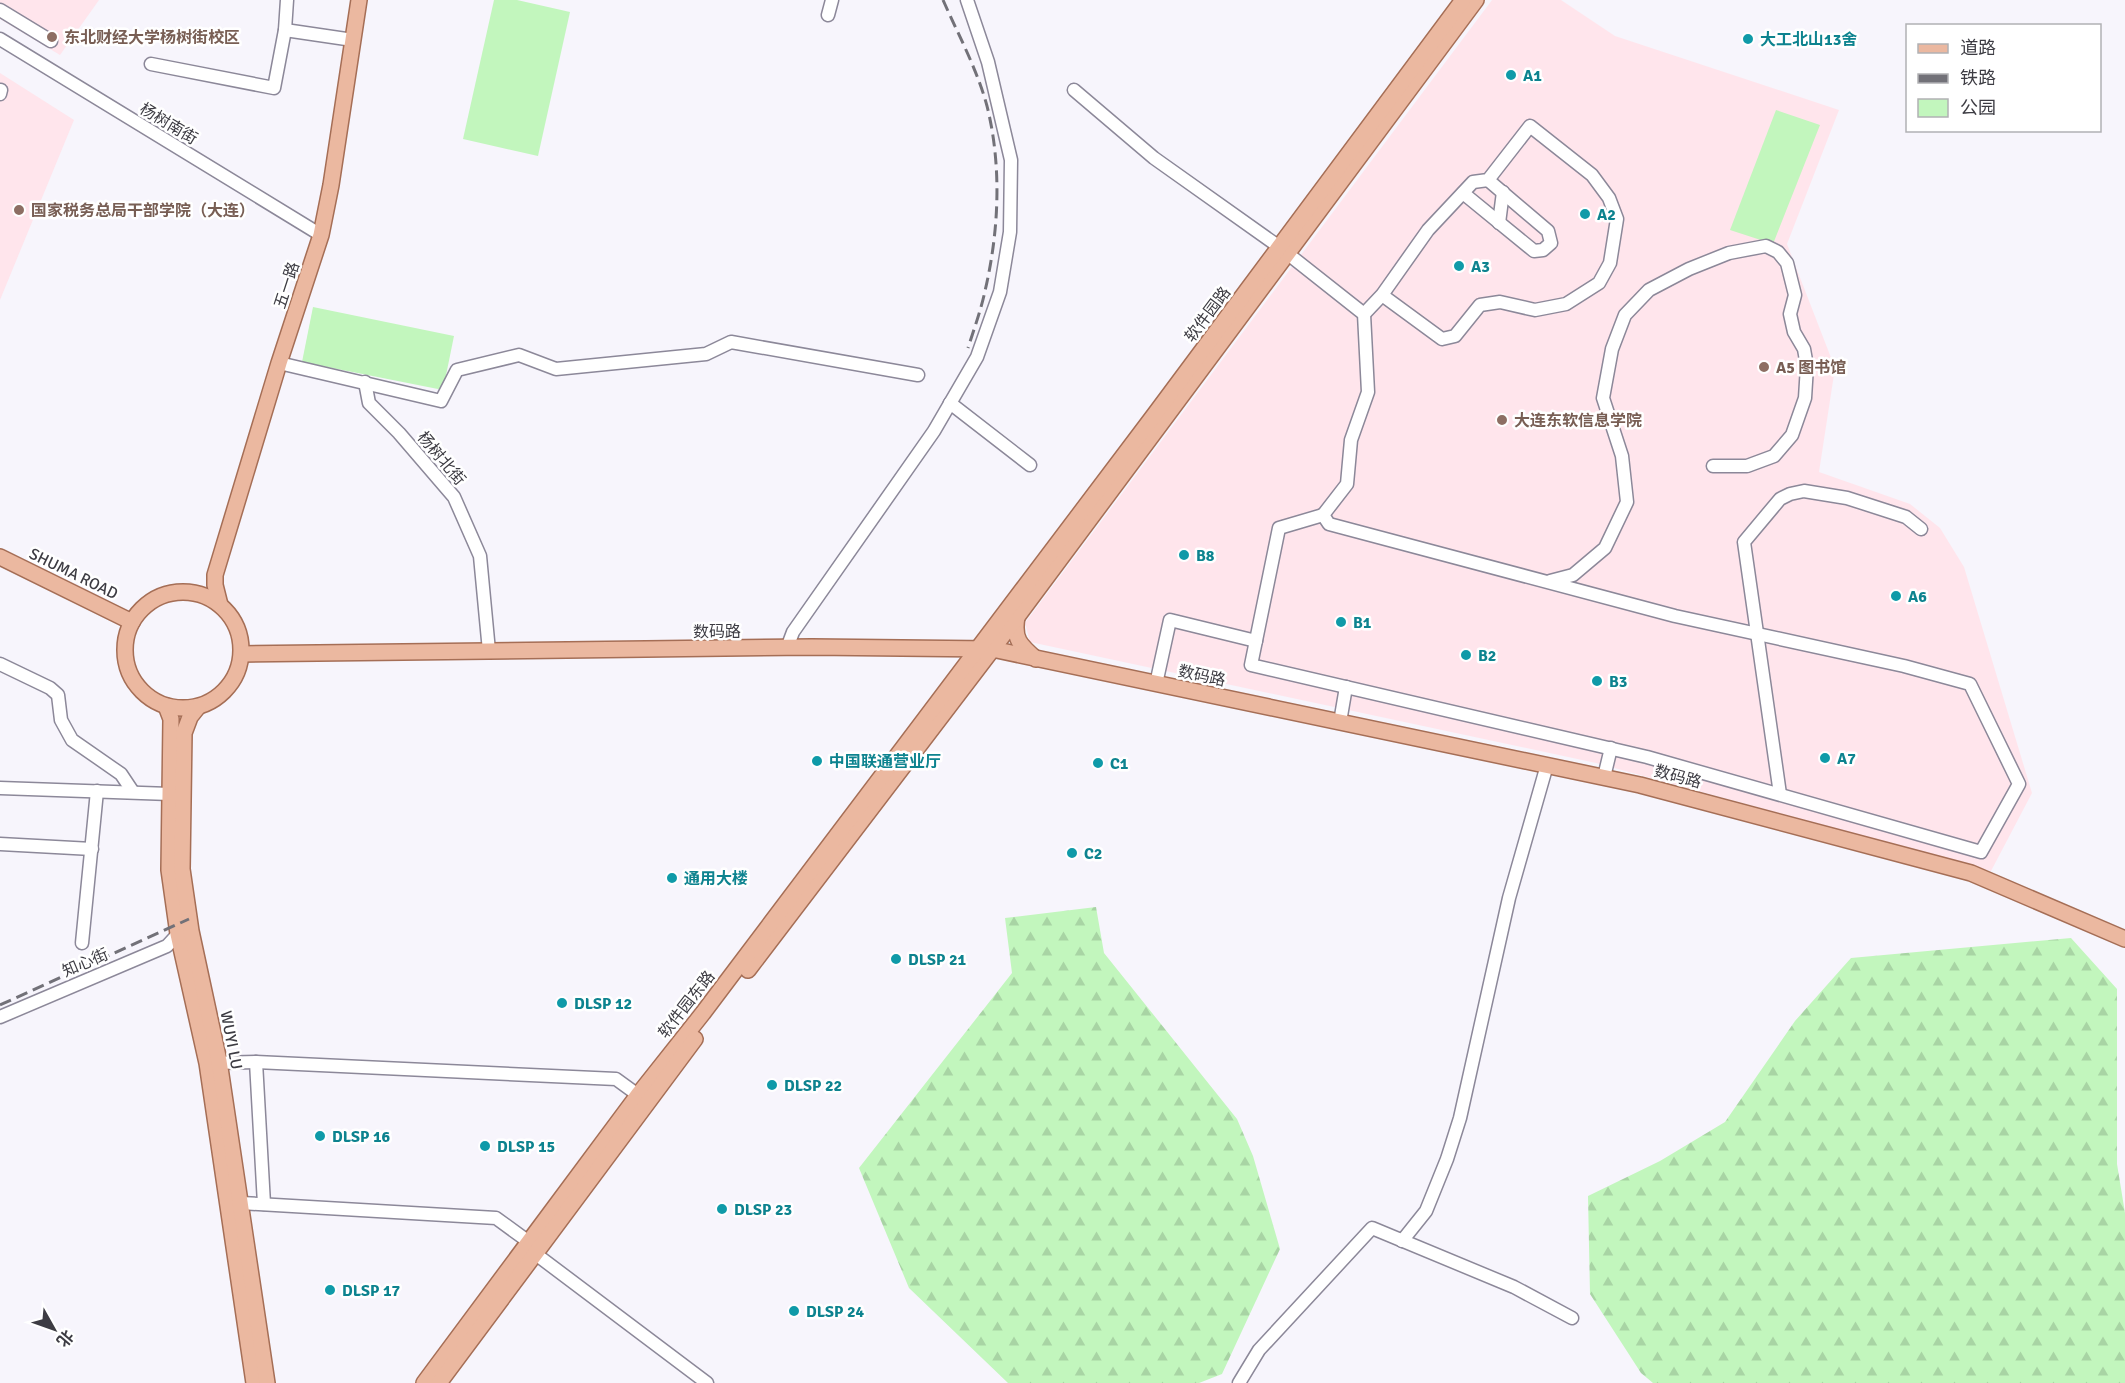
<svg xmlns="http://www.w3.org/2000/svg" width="2125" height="1383" viewBox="0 0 2125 1383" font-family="Signika,'Noto Sans SC',sans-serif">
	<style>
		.education { fill: #ffe5ec }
		.forest { fill: url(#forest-firs) }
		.park { fill: #c2f6bd }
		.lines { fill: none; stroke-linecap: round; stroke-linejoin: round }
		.minor-casing { stroke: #8c8899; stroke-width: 15 }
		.major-casing { stroke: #a56e56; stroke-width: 18 }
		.minor { stroke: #fff; stroke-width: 12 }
		.major { stroke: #ebb8a0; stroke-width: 15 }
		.rail { stroke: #727178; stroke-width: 3; stroke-dasharray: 12 6; stroke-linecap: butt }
		.education-dot { fill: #8d6e63; stroke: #fff; stroke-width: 2 }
		.culture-dot { fill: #0f9aa8; stroke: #fff; stroke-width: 2 }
		.labels { text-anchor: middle; stroke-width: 5; stroke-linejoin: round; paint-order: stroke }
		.education-label { font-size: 16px; font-weight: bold; fill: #785e54; stroke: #fff; text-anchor: start }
		.culture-label { font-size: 16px; font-weight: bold; fill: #0d838f; stroke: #fff; text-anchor: start }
		.street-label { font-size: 16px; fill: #3d3c43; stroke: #fff }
	</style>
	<defs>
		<pattern id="forest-firs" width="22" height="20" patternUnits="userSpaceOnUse" patternTransform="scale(1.5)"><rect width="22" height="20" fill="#c2f6bd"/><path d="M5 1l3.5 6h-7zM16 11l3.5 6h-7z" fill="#a8d4a4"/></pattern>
	</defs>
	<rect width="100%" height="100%" fill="#f7f5fc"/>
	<g class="education">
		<polygon points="0,0 99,0 60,55 0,19"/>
		<polygon points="1492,0 1561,0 1615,36 1839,110 1787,244 1835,368 1819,472 1910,504 1940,528 1964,567 2032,793 1991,871 1596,763 1030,642 1025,623"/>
		<polygon points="0,73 74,120 0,300"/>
	</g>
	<g class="forest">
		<polygon points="1096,907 1104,953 1237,1119 1253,1156 1280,1249 1222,1374 1199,1383 1008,1383 909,1288 859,1168 1012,973 1005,918"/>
		<polygon points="2071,938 2117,989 2117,1164 2125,1213 2125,1383 1653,1383 1641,1373 1590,1294 1588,1196 1660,1161 1725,1122 1795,1021 1851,958"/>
	</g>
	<g class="park">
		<polygon points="494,0 517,0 570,12 538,156 463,139"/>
		<polygon points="1776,110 1820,125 1773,244 1730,230"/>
		<polygon points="313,307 454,336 443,390 302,362"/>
	</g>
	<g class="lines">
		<defs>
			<g id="minor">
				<polyline points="0,10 51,41"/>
				<polyline points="828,15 832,0"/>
				<polyline points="285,30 353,40"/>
				<polyline points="0,39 321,235"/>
				<polyline points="151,64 274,88 285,30 287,0"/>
				<polyline points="1074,90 1154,158 1278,246 1364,314 1368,392 1351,440 1347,484 1323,515"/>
				<polyline points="0,94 1,90"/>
				<polyline points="1463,193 1534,251 1543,250 1551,243 1548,231 1488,180"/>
				<polyline points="1499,223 1503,192"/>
				<polyline points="1364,314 1382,295 1428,230 1473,182 1488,180 1530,126 1592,175 1609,198 1617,219 1610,263 1599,283 1566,304 1535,310 1500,302 1480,305 1455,336 1442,339 1382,295"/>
				<polyline points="279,363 441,401 457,370 519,355 556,369 706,354 731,342 918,375"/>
				<polyline points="365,382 369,403 399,433 454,497 480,556 489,651"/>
				<polyline points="950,403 1030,465"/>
				<polygon points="1323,515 1329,524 1675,616 1904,666 1970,684 2019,784 1981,852 1647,757 1251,665 1279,528"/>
				<polyline points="1550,581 1573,575 1605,548 1627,502 1622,456 1603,398 1612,349 1625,315 1649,290 1689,269 1729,253 1766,246 1778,252 1787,263 1795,295 1790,314 1794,332 1804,349 1807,366 1805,398 1792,435 1774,456 1747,466 1713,466"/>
				<polyline points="787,648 793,632 934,431 977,357 1000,292 1010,232 1011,160 988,62 967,0"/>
				<polyline points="0,664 50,688 58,695 61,720 72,740 121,774 133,792"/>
				<polyline points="1156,684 1170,620 1256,641"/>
				<polyline points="1340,722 1346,687"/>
				<polyline points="1604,777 1611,748"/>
				<polyline points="0,788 170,794"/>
				<polyline points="1780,794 1744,542 1780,499 1790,494 1804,491 1847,498 1906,517 1921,529"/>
				<polyline points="0,844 92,849"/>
				<polyline points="82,943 97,791"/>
				<polyline points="0,1017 167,946 178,934"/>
				<polyline points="256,1062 264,1204"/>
				<polyline points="213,1063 256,1062 616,1079 638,1095"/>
				<polyline points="233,1200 241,1203 496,1218 529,1242"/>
				<polyline points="1402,1241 1426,1211 1447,1159 1460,1118 1509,898 1547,765"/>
				<polyline points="529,1249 707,1383"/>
				<polyline points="1239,1383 1259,1350 1372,1228 1514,1287 1572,1318"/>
			</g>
			<g id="major">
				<polyline points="0,557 132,622"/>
				<circle cx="183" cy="650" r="58"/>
				<polyline points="220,605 215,585 215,575 279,363 321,235 331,185 359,0"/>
				<path d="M1017 617C1013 639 1020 645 1036 659"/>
				<polyline points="242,654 812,647 992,649 1640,785 1971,873 2125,939"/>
				<polyline points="166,706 171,719 169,870 178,934 207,1063 254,1383"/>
				<polyline points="198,707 190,717 184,733 182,869 191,931 219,1061 267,1383"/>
				<polyline points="748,970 1017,617 1476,0"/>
				<polyline points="424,1383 638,1095 703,1013 1155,414 1463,0"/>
				<polyline points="439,1383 695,1039"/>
			</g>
		</defs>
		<use href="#minor" class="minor-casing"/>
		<use href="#major" class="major-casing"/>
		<use href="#minor" class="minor"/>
		<use href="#major" class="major"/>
		<g class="rail">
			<path d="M943 0C958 34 977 69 987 106 1002 166 999 231 985 291 981 310 974 329 968 348"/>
			<polyline points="0,1005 189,919"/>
		</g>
	</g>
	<g class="education-dot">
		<circle cx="52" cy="37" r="6"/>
		<circle cx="19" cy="210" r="6"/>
		<circle cx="1764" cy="367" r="6"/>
		<circle cx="1502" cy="420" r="6"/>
	</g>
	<g class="culture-dot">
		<circle cx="1748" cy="39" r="6"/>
		<circle cx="1511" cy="75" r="6"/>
		<circle cx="1585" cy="214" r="6"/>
		<circle cx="1459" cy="266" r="6"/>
		<circle cx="1184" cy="555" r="6"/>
		<circle cx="1896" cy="596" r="6"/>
		<circle cx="1341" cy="622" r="6"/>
		<circle cx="1466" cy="655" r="6"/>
		<circle cx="1597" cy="681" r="6"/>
		<circle cx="1825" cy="758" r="6"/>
		<circle cx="817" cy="761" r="6"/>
		<circle cx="1098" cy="763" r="6"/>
		<circle cx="1072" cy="853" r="6"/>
		<circle cx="672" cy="878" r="6"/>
		<circle cx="896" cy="959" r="6"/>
		<circle cx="562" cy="1003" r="6"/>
		<circle cx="772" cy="1085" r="6"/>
		<circle cx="320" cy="1136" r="6"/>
		<circle cx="485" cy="1146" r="6"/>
		<circle cx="722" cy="1209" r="6"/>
		<circle cx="330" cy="1290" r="6"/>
		<circle cx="794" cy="1311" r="6"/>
	</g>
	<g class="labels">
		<g class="education-label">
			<text x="64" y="43">东北财经大学杨树街校区</text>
			<text x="31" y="216">国家税务总局干部学院（大连）</text>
			<text x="1776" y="373">A5 图书馆</text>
			<text x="1514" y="426">大连东软信息学院</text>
		</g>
		<g class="culture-label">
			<text x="1760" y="45">大工北山13舍</text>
			<text x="1523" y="81">A1</text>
			<text x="1597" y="220">A2</text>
			<text x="1471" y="272">A3</text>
			<text x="1196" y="561">B8</text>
			<text x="1908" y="602">A6</text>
			<text x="1353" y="628">B1</text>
			<text x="1478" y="661">B2</text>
			<text x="1609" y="687">B3</text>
			<text x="1837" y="764">A7</text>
			<text x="829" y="767">中国联通营业厅</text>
			<text x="1110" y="769">C1</text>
			<text x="1084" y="859">C2</text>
			<text x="684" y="884">通用大楼</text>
			<text x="908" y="965">DLSP 21</text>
			<text x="574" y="1009">DLSP 12</text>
			<text x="784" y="1091">DLSP 22</text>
			<text x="332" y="1142">DLSP 16</text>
			<text x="497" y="1152">DLSP 15</text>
			<text x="734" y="1215">DLSP 23</text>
			<text x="342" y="1296">DLSP 17</text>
			<text x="806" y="1317">DLSP 24</text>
		</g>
		<g class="street-label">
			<text transform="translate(169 123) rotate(31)" y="6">杨树南街</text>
			<text transform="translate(286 285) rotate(-72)" y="6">五一路</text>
			<text transform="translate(1207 314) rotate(-53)" y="6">软件园路</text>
			<text transform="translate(442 458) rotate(50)" y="6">杨树北街</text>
			<text transform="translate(74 573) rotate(26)" y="6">SHUMA ROAD</text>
			<text x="717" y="637">数码路</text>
			<text transform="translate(1202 675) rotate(12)" y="6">数码路</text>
			<text transform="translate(1678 776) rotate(15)" y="6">数码路</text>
			<text transform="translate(85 962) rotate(-23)" y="6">知心街</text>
			<text transform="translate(686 1004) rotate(-52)" y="6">软件园东路</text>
			<text transform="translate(232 1040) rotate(79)" y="6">WUYI LU</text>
		</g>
	</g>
	<rect x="1906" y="24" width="195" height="108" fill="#ffffff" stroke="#b1b1b4" stroke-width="1.5"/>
	<rect x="1918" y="44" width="30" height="9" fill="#ebb8a0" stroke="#b1b1b4" stroke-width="1.5"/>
	<text x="1960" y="54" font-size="18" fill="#3d3c43">道路</text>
	<rect x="1918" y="74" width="30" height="9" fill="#727178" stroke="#b1b1b4" stroke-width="1.5"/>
	<text x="1960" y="84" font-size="18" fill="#3d3c43">铁路</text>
	<rect x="1918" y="99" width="30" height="18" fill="#c2f6bd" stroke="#b1b1b4" stroke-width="1.5"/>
	<text x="1960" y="114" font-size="18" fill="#3d3c43">公园</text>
	<g transform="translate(54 1329) rotate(130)" stroke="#ffffff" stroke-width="4.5" paint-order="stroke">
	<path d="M0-4.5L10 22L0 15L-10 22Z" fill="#3d3c43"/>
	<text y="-9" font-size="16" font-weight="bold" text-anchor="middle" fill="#3d3c43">北</text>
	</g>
</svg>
